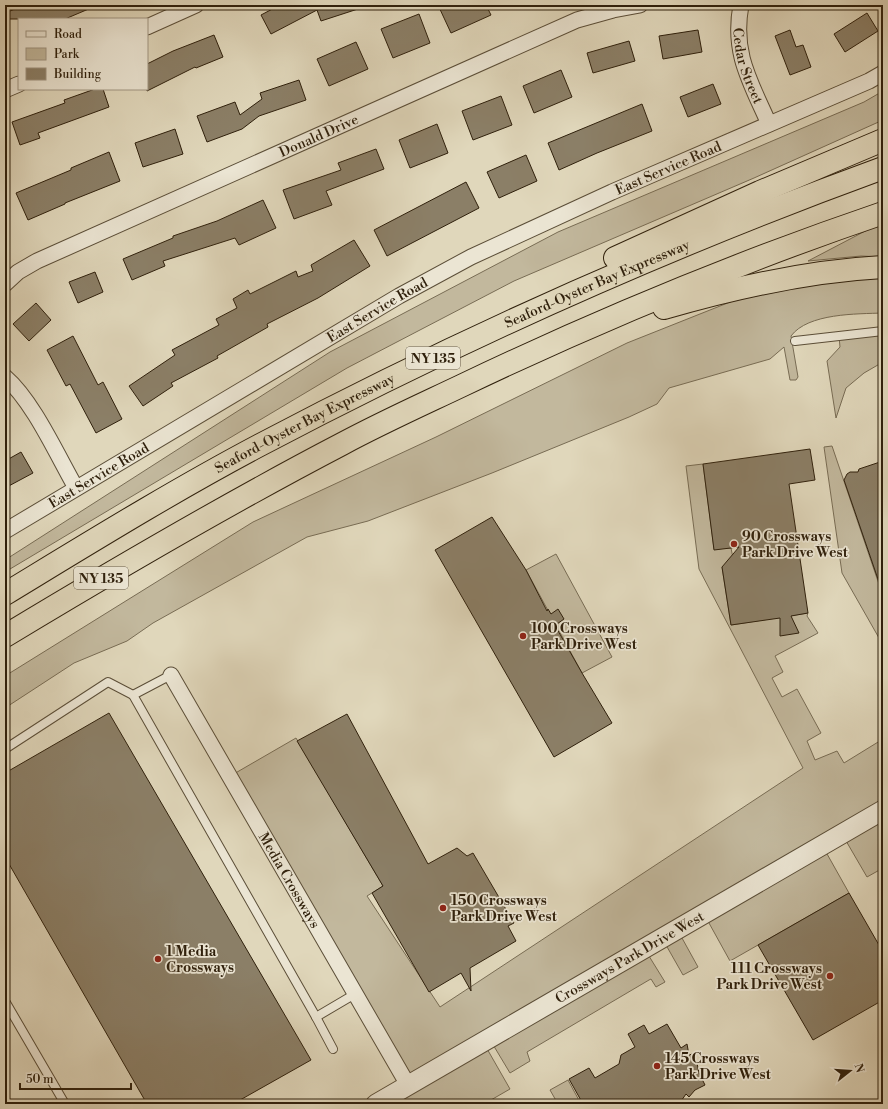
<svg xmlns="http://www.w3.org/2000/svg" width="888" height="1109" viewBox="0 0 888 1109" font-family="'Libre Bodoni',serif">
	<style>
		.green { fill: #c2b89d; stroke: #786c54 }
		.building { fill: #8b7f67; stroke: #2f200c }
		.lines { fill: none; stroke-linecap: round; stroke-linejoin: round }
		.service-casing { stroke: #5b4e38; stroke-width: 10 }
		.minor-casing { stroke: #5b4e38; stroke-width: 17 }
		.tertiary-casing { stroke: #5b4e38; stroke-width: 21 }
		.motorway-casing { stroke: #2f200c; stroke-width: 24 }
		.service { stroke: #ebe5d3; stroke-width: 8 }
		.minor { stroke: #ebe5d3; stroke-width: 15 }
		.tertiary { stroke: #ebe5d3; stroke-width: 19 }
		.motorway { stroke: #e0d7bb; stroke-width: 22 }
		.poi-dot { fill: #8f2418; stroke: #ebe5d3; stroke-width: 1.5 }
		.labels { text-anchor: middle; stroke-width: 3.5; stroke-linejoin: round; paint-order: stroke }
		.shield { fill: #ebe5d3; stroke: #675b48; stroke-width: 1 }
		.shield-label { font-size: 13px; font-weight: bold; fill: #2f200c }
		.street-label { font-size: 14px; fill: #2f200c; stroke: #ebe5d3 }
		.poi-label { font-size: 14px; font-weight: bold; fill: #2f200c; stroke: #ebe5d3; text-anchor: start }
	</style>
	<rect width="100%" height="100%" fill="#e0d7bb"/>
	<filter id="stains"><feTurbulence type="fractalNoise" baseFrequency=".005" numOctaves="4"/><feColorMatrix values="0 0 0 0 .2 0 0 0 0 .09 0 0 0 0 .02 0 0 0 .5 -.17"/></filter>
	<radialGradient id="worn" r=".72"><stop offset=".6" stop-color="#630" stop-opacity="0"/><stop offset="1" stop-color="#630" stop-opacity=".3"/></radialGradient>
	<g class="green">
		<polygon points="883,91 883,120 754,178 514,281 347,368 5,572 5,560 330,352 558,232 864,102"/>
		<polygon points="883,224 883,257 861,256 808,261 871,228"/>
		<path d="M883 267V313C857 314 808 313 791 336L798 377 796 380H790L784 347 770 359 669 388 657 404 629 417 492 473 368 521 307 537 153 623 127 641 74 663 5 708V676L253 522 436 437 627 343 793 277Z"/>
		<polygon points="883,332 883,362 864,373 846,388 836,418 827,361 840,347 839,336"/>
		<polygon points="832,446 883,596 883,645 842,573 824,447"/>
		<polygon points="703,464 714,549 731,548 734,563 722,567 731,625 808,613 807,616 818,633 775,656 783,672 772,678 782,697 797,689 821,733 807,741 815,760 837,751 844,763 883,739 883,868 867,877 842,834 822,845 849,893 730,961 704,914 677,929 698,967 683,975 662,938 644,948 665,982 656,987 651,979 649,980 527,1052 530,1061 510,1073 492,1043 486,1047 510,1089 484,1104 376,1104 408,1085 232,775 296,738 383,886 367,896 440,1007 803,768 699,569 686,466"/>
		<polygon points="556,554 612,657 582,673 526,570"/>
		<polygon points="568,1080 581,1104 558,1104 550,1090"/>
	</g>
	<g class="building">
		<polygon points="25,5 98,5 65,19 5,19 5,13"/>
		<polygon points="280,5 364,5 364,7 321,21 317,10 271,34 261,15"/>
		<polygon points="438,5 486,5 491,15 451,33"/>
		<polygon points="867,13 878,31 845,52 834,34"/>
		<polygon points="419,14 430,43 393,58 381,29"/>
		<polygon points="698,30 702,52 663,59 659,36"/>
		<polygon points="790,30 796,47 803,45 811,67 790,75 775,36"/>
		<polygon points="214,35 223,57 196,68 195,67 147,91 147,64 173,51"/>
		<polygon points="629,41 635,61 593,73 587,53"/>
		<polygon points="356,42 368,69 329,86 317,59"/>
		<polygon points="561,70 572,97 534,113 523,86"/>
		<polygon points="299,80 306,100 259,116 242,129 207,142 197,116 235,102 240,115 262,99 260,93"/>
		<polygon points="713,84 721,104 688,117 680,97"/>
		<polygon points="95,89 103,89 109,107 38,133 40,138 20,145 12,122 65,103 64,100"/>
		<polygon points="501,96 512,125 473,140 462,111"/>
		<polygon points="642,104 652,131 597,153 559,170 548,143"/>
		<polygon points="437,124 448,153 410,168 399,140"/>
		<polygon points="175,129 183,154 143,167 135,143"/>
		<polygon points="376,149 384,169 326,191 332,205 294,219 283,190 341,170 338,163"/>
		<polygon points="109,152 120,181 65,203 65,204 28,220 16,193 71,170 71,168"/>
		<polygon points="526,155 537,181 499,198 487,172"/>
		<polygon points="466,182 479,208 387,256 374,230"/>
		<polygon points="263,200 276,228 239,245 235,238 163,261 165,266 132,280 123,259 173,238 173,236 217,221"/>
		<polygon points="354,240 370,266 318,298 267,324 268,327 217,356 218,358 171,383 173,386 143,406 129,386 175,355 172,350 219,325 216,319 237,308 233,299 248,290 250,294 296,271 298,277 313,271 311,265"/>
		<polygon points="95,272 103,292 78,303 69,282"/>
		<polygon points="36,303 51,320 29,341 13,324"/>
		<polygon points="73,336 98,385 103,382 122,419 96,433 70,384 66,386 47,350"/>
		<polygon points="810,449 815,480 789,484 808,613 791,616 799,633 780,636 780,618 731,625 722,567 739,547 714,550 703,464"/>
		<polygon points="21,452 33,473 5,488 5,461"/>
		<polygon points="883,461 883,587 881,588 844,480 847,474 850,472 858,472 859,469"/>
		<polygon points="492,517 526,570 547,611 548,609 551,614 558,609 564,619 557,624 559,628 557,629 582,673 612,723 554,757 435,550"/>
		<polygon points="109,713 311,1060 233,1104 147,1104 5,857 5,773"/>
		<polygon points="347,714 428,864 457,848 467,856 473,853 514,923 508,926 516,941 470,968 471,991 461,973 429,992 372,893 383,886 297,741"/>
		<polygon points="849,893 883,952 883,1000 813,1040 758,945"/>
		<polygon points="667,1024 681,1048 687,1044 689,1055 692,1054 694,1064 697,1063 699,1073 705,1085 695,1090 689,1097 686,1094 679,1104 583,1104 569,1079 589,1068 595,1078 619,1064 621,1055 635,1047 628,1034 644,1025 649,1034"/>
	</g>
	<g class="lines">
		<defs>
			<g id="service">
				<polyline points="795,341 883,331"/>
				<polyline points="133,695 316,1017 355,994"/>
				<polyline points="5,749 108,682 133,695 171,675"/>
				<polyline points="5,1001 65,1104"/>
				<polyline points="316,1017 333,1049"/>
			</g>
			<g id="minor">
				<path id="s1" d="M741 5C732 53 750 81 769 124"/>
				<polyline points="147,27 196,5"/>
				<polyline points="5,90 19,84"/>
				<path id="s2" d="M5 284 18 272 37 261 577 20 613 10 640 5"/>
				<path d="M5 377C33 401 57 455 76 488"/>
				<path id="s3" d="M5 531 399 296 471 257 612 192 869 81 883 73"/>
				<path id="s4" d="M171 675 408 1085"/>
			</g>
			<g id="tertiary">
				<path id="s5" d="M376 1104 883 810"/>
			</g>
			<g id="motorway">
				<polyline points="615,258 760,192 883,140"/>
				<path d="M664 308C736 287 808 271 883 267"/>
				<path id="s6" d="M5 594C89 543 173 491 260 445 461 339 669 246 883 168"/>
				<path d="M5 636C116 569 227 504 342 444 381 423 421 405 461 386 599 320 739 262 883 213"/>
			</g>
		</defs>
		<use href="#service" class="service-casing"/>
		<use href="#minor" class="minor-casing"/>
		<use href="#tertiary" class="tertiary-casing"/>
		<use href="#motorway" class="motorway-casing"/>
		<use href="#service" class="service"/>
		<use href="#minor" class="minor"/>
		<use href="#tertiary" class="tertiary"/>
		<use href="#motorway" class="motorway"/>
	</g>
	<g class="poi-dot">
		<circle cx="734" cy="544" r="4"/>
		<circle cx="523" cy="636" r="4"/>
		<circle cx="443" cy="908" r="4"/>
		<circle cx="158" cy="959" r="4"/>
		<circle cx="830" cy="976" r="4"/>
		<circle cx="657" cy="1066" r="4"/>
	</g>
	<g class="labels">
		<g class="shield">
			<rect x="406" y="347" width="54" height="22" rx="3"/>
			<rect x="74" y="567" width="54" height="22" rx="3"/>
		</g>
		<g class="shield-label">
			<text x="433" y="363">NY 135</text>
			<text x="101" y="583">NY 135</text>
		</g>
		<g class="street-label">
			<text dy="5" stroke="none"><textPath href="#s1" startOffset="62">Cedar Street</textPath></text>
			<text dy="5" stroke="none"><textPath href="#s2" startOffset="348">Donald Drive</textPath></text>
			<text dy="5" stroke="none"><textPath href="#s3" startOffset="757">East Service Road</textPath></text>
			<text dy="5" stroke="none"><textPath href="#s6" startOffset="669">Seaford-Oyster Bay Expressway</textPath></text>
			<text dy="5" stroke="none"><textPath href="#s3" startOffset="433">East Service Road</textPath></text>
			<text dy="5" stroke="none"><textPath href="#s6" startOffset="345">Seaford-Oyster Bay Expressway</textPath></text>
			<text dy="5" stroke="none"><textPath href="#s3" startOffset="109">East Service Road</textPath></text>
			<text dy="5" stroke="none"><textPath href="#s4" startOffset="237">Media Crossways</textPath></text>
			<text dy="5" stroke="none"><textPath href="#s5" startOffset="293">Crossways Park Drive West</textPath></text>
		</g>
		<g class="poi-label">
			<text x="742" y="541">90 Crossways<tspan x="742" dy="16">Park Drive West</tspan></text>
			<text x="531" y="633">100 Crossways<tspan x="531" dy="16">Park Drive West</tspan></text>
			<text x="451" y="905">150 Crossways<tspan x="451" dy="16">Park Drive West</tspan></text>
			<text x="166" y="956">1 Media<tspan x="166" dy="16">Crossways</tspan></text>
			<text x="822" y="973" text-anchor="end">111 Crossways<tspan x="822" dy="16">Park Drive West</tspan></text>
			<text x="665" y="1063">145 Crossways<tspan x="665" dy="16">Park Drive West</tspan></text>
		</g>
	</g>
	<rect width="888" height="1109" fill="none" stroke="#e0d7bb" stroke-width="20"/>
	<rect x="6" y="6" width="876" height="1097" fill="none" stroke="#2f200c" stroke-width="2"/>
	<rect x="10" y="10" width="868" height="1089" fill="none" stroke="#2f200c"/>
	<rect x="18" y="18" width="130" height="72" fill="#ebe5d3" stroke="#a09683"/>
	<rect x="26" y="31" width="20" height="6" fill="#ebe5d3" stroke="#a09683"/>
	<text x="54" y="38" font-size="12" fill="#2f200c">Road</text>
	<rect x="26" y="48" width="20" height="12" fill="#c2b89d" stroke="#a09683"/>
	<text x="54" y="58" font-size="12" fill="#2f200c">Park</text>
	<rect x="26" y="68" width="20" height="12" fill="#8b7f67" stroke="#a09683"/>
	<text x="54" y="78" font-size="12" fill="#2f200c">Building</text>
	<g transform="translate(850 1071) rotate(73)" stroke="#ebe5d3" stroke-width="3" paint-order="stroke">
	<path d="M0-3L7 15L0 10L-7 15Z" fill="#2f200c"/>
	<text y="-6" font-size="11" font-weight="bold" text-anchor="middle" fill="#2f200c">N</text>
	</g>
	<path d="M20 1083v6h111v-6" fill="none" stroke="#2f200c" stroke-width="2"/>
	<text x="26" y="1083" font-size="12" fill="#2f200c" stroke="#ebe5d3" stroke-width="3" paint-order="stroke">50 m</text>
	<rect width="100%" height="100%" filter="url(#stains)"/>
	<rect width="100%" height="100%" fill="url(#worn)"/>
</svg>
